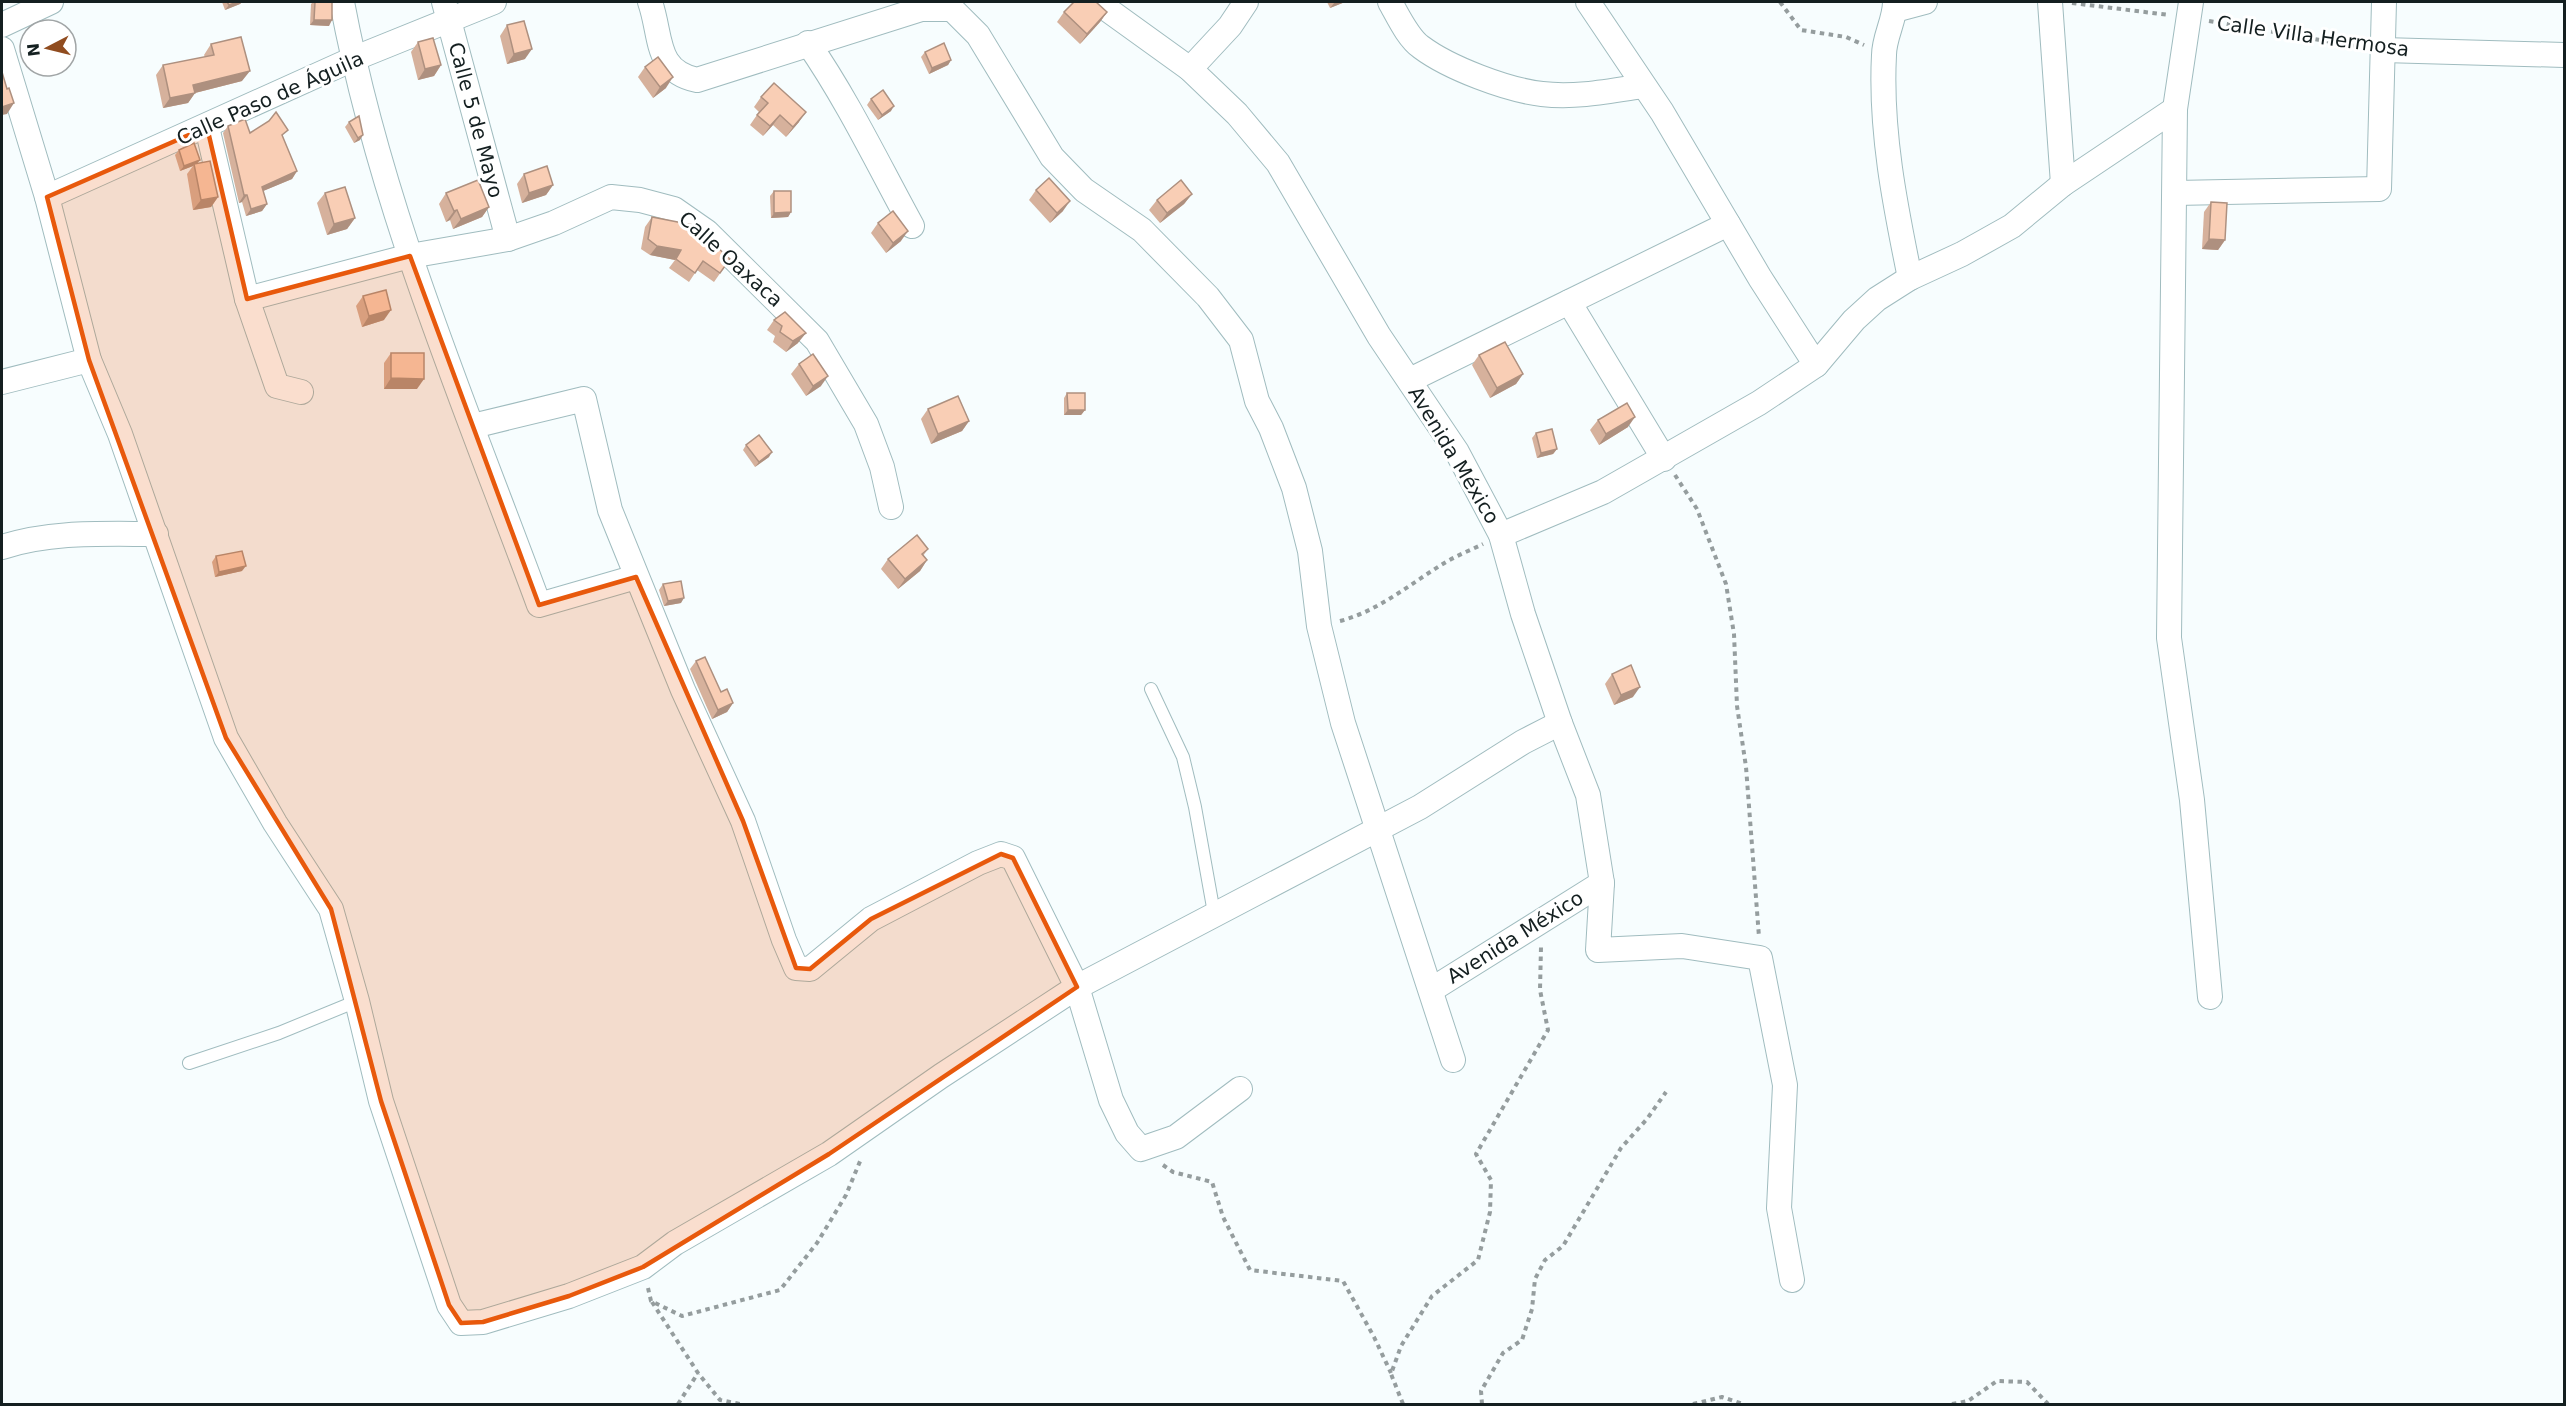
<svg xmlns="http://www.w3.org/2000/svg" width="2566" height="1406" viewBox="0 0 2566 1406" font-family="'DejaVu Sans',sans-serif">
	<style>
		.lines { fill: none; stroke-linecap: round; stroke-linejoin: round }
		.service-casing { stroke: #a0bcbf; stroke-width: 14 }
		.minor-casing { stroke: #a0bcbf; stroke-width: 26 }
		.path { stroke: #959d9e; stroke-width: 4; stroke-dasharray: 4.5 4.5; stroke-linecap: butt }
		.service { stroke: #fff; stroke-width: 12 }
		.minor { stroke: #fff; stroke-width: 24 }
		.wall { fill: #d6b19c }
		.shaded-wall { fill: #ae907f }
		.building { fill: #f9ceb5; stroke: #ae907f; stroke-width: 1.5 }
		.marked { fill: #e8590c; fill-opacity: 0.2; stroke: #e8590c; stroke-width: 4.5; stroke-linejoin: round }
		.labels { text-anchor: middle; stroke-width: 6; stroke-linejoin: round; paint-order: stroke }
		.street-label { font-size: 20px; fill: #141f20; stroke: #fff }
	</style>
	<rect width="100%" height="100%" fill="#f7fdfe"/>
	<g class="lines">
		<defs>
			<g id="service">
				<polyline points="1151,689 1183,757 1195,807 1214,913"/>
				<polyline points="189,1063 279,1033 357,1001"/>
			</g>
			<g id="minor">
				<path d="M342 2C381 210 466 407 539 605L636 577"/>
				<polyline points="444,2 508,239"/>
				<path d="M650 2C662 36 654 71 697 80L921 9H952L978 35 1052 157 1084 190 1142 230 1208 297 1241 340 1257 401 1271 428 1294 488 1310 551 1319 626 1343 723 1453 1060"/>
				<polyline points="1097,2 1190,69 1237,114 1278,163 1379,336 1457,452 1501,535 1523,614 1560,723 1588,795 1602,883 1431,990"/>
				<path d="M1390 2C1398 16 1408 38 1421 47 1449 68 1507 90 1542 94 1576 98 1610 91 1643 86"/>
				<polyline points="1588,2 1662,112 1760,278 1816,365"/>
				<path d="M1895 2C1895 20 1884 37 1884 55 1880 130 1895 205 1910 278"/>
				<polyline points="2050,2 2063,184"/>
				<polyline points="1895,10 1925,2"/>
				<polyline points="2,25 51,2"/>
				<path d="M808 43C848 101 878 164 912 226"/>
				<polyline points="2,49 47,197 89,360 120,434 226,738 275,823 331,909 357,1001 381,1101 449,1305 461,1323 483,1322 569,1296 643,1267 675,1243 829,1154 941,1076 1077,987 1420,807 1523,742 1560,723"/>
				<polyline points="2383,50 2564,55"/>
				<polyline points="1190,69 1230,26 1246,2"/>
				<polyline points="2175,109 2169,638 2192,800 2210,997"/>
				<polyline points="207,127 247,299 277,386 301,392"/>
				<polyline points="2175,193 2379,189 2384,2"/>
				<polyline points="47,197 353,59 494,2"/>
				<polyline points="247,299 410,256 508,239 554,223 611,197 640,200 674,209 707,232 817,341 866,424 882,467 891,507"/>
				<polyline points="1569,302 1664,459"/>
				<polyline points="1410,380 1728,224"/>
				<polyline points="2,382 89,360"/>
				<polyline points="473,426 584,399 610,510 683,690 743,821 784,940 796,968 810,969 871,919 978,863 1001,854 1013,858 1077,987 1111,1100 1127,1133 1141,1149 1176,1137 1240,1089"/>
				<polyline points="1501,535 1603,492 1759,403 1816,365 1854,320 1877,299 1910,278 1962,254 2012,226 2063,184 2175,109 2191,2"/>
				<path d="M2 547C52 531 103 534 156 534"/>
				<polyline points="1602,883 1598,950 1682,946 1760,958 1785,1085 1779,1208 1792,1280"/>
			</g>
		</defs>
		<use href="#service" class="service-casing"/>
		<use href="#minor" class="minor-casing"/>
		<g class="path">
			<polyline points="1780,2 1801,30 1846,37 1864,45"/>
			<polyline points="2072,3 2169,15"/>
			<polyline points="2209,21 2361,47"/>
			<polyline points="1675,475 1697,509 1726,584 1734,634 1737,706 1746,767 1759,937"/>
			<path d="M1340 621C1379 611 1411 583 1446 562 1458 555 1471 550 1483 544"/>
			<polyline points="1163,1165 1173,1172 1212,1182 1223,1217 1250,1270 1343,1281 1374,1337 1391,1373"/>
			<polyline points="648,1288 651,1301 682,1316 780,1290 817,1243 846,1195 861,1159"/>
			<polyline points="652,1302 698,1373 720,1400 740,1404"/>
			<polyline points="678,1404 698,1373"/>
			<polyline points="1403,1404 1391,1374 1401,1346 1432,1296 1478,1260 1490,1212 1491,1180 1476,1154 1548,1030 1540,990 1541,947"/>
			<polyline points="1482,1404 1481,1391 1503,1353 1522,1340 1532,1309 1535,1279 1545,1260 1563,1246 1621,1148 1647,1119 1666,1092"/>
			<polyline points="1693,1404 1722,1397 1743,1404"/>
			<polyline points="1952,1404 1968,1401 1997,1381 2027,1382 2048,1404"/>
		</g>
		<use href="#service" class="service"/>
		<use href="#minor" class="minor"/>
	</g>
	<g class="wall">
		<polygon points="222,2 242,2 240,4 225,10"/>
		<polygon points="313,2 332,2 329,26 310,25 311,4"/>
		<polygon points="1327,2 1345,2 1330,8"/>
		<polygon points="1064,12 1107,12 1100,22 1080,44 1057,22"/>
		<polygon points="507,25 525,59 507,64 500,36"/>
		<polygon points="418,42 441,65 434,76 418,80 411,52"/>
		<polygon points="211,44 242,81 195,93 188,103 163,108 156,75 163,65 205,57 204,55"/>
		<polygon points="925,52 951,60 948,65 929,74 921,57"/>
		<polygon points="645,67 666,88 653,98 638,77"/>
		<polygon points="761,97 799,122 786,137 773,125 763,136 750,125 759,112 754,107"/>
		<polygon points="871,99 891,111 878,120 867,105"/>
		<polygon points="349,122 360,140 354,143 345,127"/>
		<polygon points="228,126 250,133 283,138 297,171 292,179 263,191 267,204 262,211 246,216 242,202 239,203 223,133"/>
		<polygon points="179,150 198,163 218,197 211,207 193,210 187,174 193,166 180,171 175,155"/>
		<polygon points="524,174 553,185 546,195 522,203 517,184"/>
		<polygon points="1036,190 1063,211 1050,223 1029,200"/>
		<polygon points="774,191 791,212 788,217 771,218 770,196"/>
		<polygon points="325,193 355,218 347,229 327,235 317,203"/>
		<polygon points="446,193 489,207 482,217 453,229 450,220 446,222 439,204"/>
		<polygon points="1192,194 1184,204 1160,223 1149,210 1157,200"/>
		<polygon points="2211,202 2225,240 2218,250 2202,249 2204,212"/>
		<polygon points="652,217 730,259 714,282 697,270 689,282 669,268 675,260 650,255 641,249 645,227"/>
		<polygon points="878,223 901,241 886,253 871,233"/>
		<polygon points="363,296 384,320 362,327 356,306"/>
		<polygon points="785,312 798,343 786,352 773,342 775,336 767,330 774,320"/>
		<polygon points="391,353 417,389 384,389 384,363"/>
		<polygon points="1479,355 1523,374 1516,384 1490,398 1472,365"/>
		<polygon points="799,364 821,386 806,396 791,374"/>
		<polygon points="1067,393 1085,410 1081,415 1064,415 1064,398"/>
		<polygon points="928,409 969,421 962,431 931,444 921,419"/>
		<polygon points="1598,420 1628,427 1599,445 1590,430"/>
		<polygon points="1536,433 1557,449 1553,454 1537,458 1532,438"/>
		<polygon points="746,445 769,457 755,467 743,450"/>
		<polygon points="928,549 923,556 927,560 920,571 898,589 881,569 888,559"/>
		<polygon points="216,556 242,571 215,577 212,562"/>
		<polygon points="663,584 681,603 664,606 659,590"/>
		<polygon points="696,661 721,692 733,703 727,712 712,719 690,669"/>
		<polygon points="1612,674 1633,697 1614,705 1605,684"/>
	</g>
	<g class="shaded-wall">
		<polygon points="237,2 242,2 240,4 225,10 229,5"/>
		<polygon points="1335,2 1345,2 1330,8"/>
		<polygon points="1107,12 1100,22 1080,44 1087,34"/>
		<polygon points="314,20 332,20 329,26 310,25"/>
		<polygon points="532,49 525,59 507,64 514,54"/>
		<polygon points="951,60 948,65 929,74 932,68"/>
		<polygon points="441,65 434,76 418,80 425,69"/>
		<polygon points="250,71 242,81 187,95 195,93 188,103 163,108 170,98 193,85"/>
		<polygon points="673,77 666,88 653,98 660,87"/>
		<polygon points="14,103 7,114 2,115 2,107"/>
		<polygon points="894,106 891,111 878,120 882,115"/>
		<polygon points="806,112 799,122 786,137 793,127"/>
		<polygon points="780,115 773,125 763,136 770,126"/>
		<polygon points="363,135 360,140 354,143 358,138"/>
		<polygon points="200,160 196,165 194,164 193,166 180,171 184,166"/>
		<polygon points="297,171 292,179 256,194 262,187"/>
		<polygon points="553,185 546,195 522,203 529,193"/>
		<polygon points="1192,194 1184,204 1160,223 1167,213"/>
		<polygon points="244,195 247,195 242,202 239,203"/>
		<polygon points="218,197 211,207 193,210 201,200"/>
		<polygon points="1070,201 1063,211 1050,223 1057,213"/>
		<polygon points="267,204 262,211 246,216 251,209"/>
		<polygon points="489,207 482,217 453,229 461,219"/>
		<polygon points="457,210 450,220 446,222 454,211"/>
		<polygon points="791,212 788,217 771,218 774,213"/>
		<polygon points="355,218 347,229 327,235 334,224"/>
		<polygon points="908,231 901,241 886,253 893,243"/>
		<polygon points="2209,239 2225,240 2218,250 2202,249"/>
		<polygon points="657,246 681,250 675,260 650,255"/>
		<polygon points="391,310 384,320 362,327 369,316"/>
		<polygon points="806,333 798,343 786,352 793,341"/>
		<polygon points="1523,374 1516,384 1490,398 1497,388"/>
		<polygon points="828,376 821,386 806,396 813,386"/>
		<polygon points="391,378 424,379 417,389 384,389"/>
		<polygon points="1068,410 1085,410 1081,415 1064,415"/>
		<polygon points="1635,417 1628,427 1599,445 1606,434"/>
		<polygon points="969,421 962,431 931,444 938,434"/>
		<polygon points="1557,449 1553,454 1537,458 1541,453"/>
		<polygon points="772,452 769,457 755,467 759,462"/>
		<polygon points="927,560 920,571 898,589 905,579"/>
		<polygon points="246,566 242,571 215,577 219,572"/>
		<polygon points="684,598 681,603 664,606 668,601"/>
		<polygon points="1640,687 1633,697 1614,705 1621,695"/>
		<polygon points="733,703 727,712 712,719 718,710"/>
	</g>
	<g class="building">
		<polygon points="227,2 237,2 229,5"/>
		<polygon points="315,2 332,2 332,20 314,20"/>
		<polygon points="1074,2 1096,2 1107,12 1087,34 1064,12"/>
		<polygon points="524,21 532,49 514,54 507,25"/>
		<polygon points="241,37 250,71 193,85 195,93 170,98 163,65 214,55 211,44"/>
		<polygon points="433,38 441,65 425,69 418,42"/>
		<polygon points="944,43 951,60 932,68 925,52"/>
		<polygon points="658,57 673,77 660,87 645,67"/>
		<polygon points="2,72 7,89 9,88 14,103 2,107"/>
		<polygon points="774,83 806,112 793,127 780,115 770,126 757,115 768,103 761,97"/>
		<polygon points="883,90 894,106 882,115 871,99"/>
		<polygon points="276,112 288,130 282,135 297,171 262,187 267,204 251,209 247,195 244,195 228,126 245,119 250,133 269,121"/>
		<polygon points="359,116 363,135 358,138 349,122"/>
		<polygon points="194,143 200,160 184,166 179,150"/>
		<polygon points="210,161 218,197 201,200 194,164"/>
		<polygon points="547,166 553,185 529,193 524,174"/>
		<polygon points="1049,178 1070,201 1057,213 1036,190"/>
		<polygon points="478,180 489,207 461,219 457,210 454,211 446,193"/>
		<polygon points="1181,180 1192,194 1167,213 1157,200"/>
		<polygon points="345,187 355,218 334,224 325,193"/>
		<polygon points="774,191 791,191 791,212 774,213"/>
		<polygon points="2211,202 2227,203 2225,240 2209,239"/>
		<polygon points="893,211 908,231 893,243 878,223"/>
		<polygon points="652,217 693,225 730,259 720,273 703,261 695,273 676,259 681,250 657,246 648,239"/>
		<polygon points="386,290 391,310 369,316 363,296"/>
		<polygon points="785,312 806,333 793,341 780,332 782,326 774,320"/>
		<polygon points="1505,342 1523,374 1497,388 1479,355"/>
		<polygon points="391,353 424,353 424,379 391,378"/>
		<polygon points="813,354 828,376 813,386 799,364"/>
		<polygon points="1067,393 1085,393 1085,410 1068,410"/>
		<polygon points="958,396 969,421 938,434 928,409"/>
		<polygon points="1627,403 1635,417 1606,434 1598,420"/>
		<polygon points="1552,429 1557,449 1541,453 1536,433"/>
		<polygon points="759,435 772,452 759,462 746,445"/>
		<polygon points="917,535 928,549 922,554 927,560 905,579 888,559"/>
		<polygon points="242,551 246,566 219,572 216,556"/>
		<polygon points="681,581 684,598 668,601 663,584"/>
		<polygon points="705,657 721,692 727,689 733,703 718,710 696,661"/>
		<polygon points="1631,665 1640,687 1621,695 1612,674"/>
	</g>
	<path class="marked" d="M207 127 247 299 410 256 539 605 636 577 743 821 796 968 810 969 871 919 1001 854 1013 858 1077 987 829 1154 643 1267 569 1296 483 1322 461 1323 449 1305 381 1101 331 909 226 738 89 360 47 197Z"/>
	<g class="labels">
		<g class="street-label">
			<text transform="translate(2313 36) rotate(8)" y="7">Calle Villa Hermosa</text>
			<text transform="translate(270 98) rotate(-24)" y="7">Calle Paso de Águila</text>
			<text transform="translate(476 120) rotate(75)" y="7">Calle 5 de Mayo</text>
			<text transform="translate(731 259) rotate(42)" y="7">Calle Oaxaca</text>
			<text transform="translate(1454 455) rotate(59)" y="7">Avenida México</text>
			<text transform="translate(1515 937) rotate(-32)" y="7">Avenida México</text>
		</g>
	</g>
	<rect width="2566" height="1406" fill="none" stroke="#141f20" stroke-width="6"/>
	<g transform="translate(48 48) rotate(263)"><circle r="28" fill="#ffffff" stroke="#a1a5a6" stroke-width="1.5"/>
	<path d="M0-4.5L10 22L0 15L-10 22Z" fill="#904c1f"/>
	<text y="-9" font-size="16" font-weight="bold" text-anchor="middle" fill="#141f20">N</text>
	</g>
</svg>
